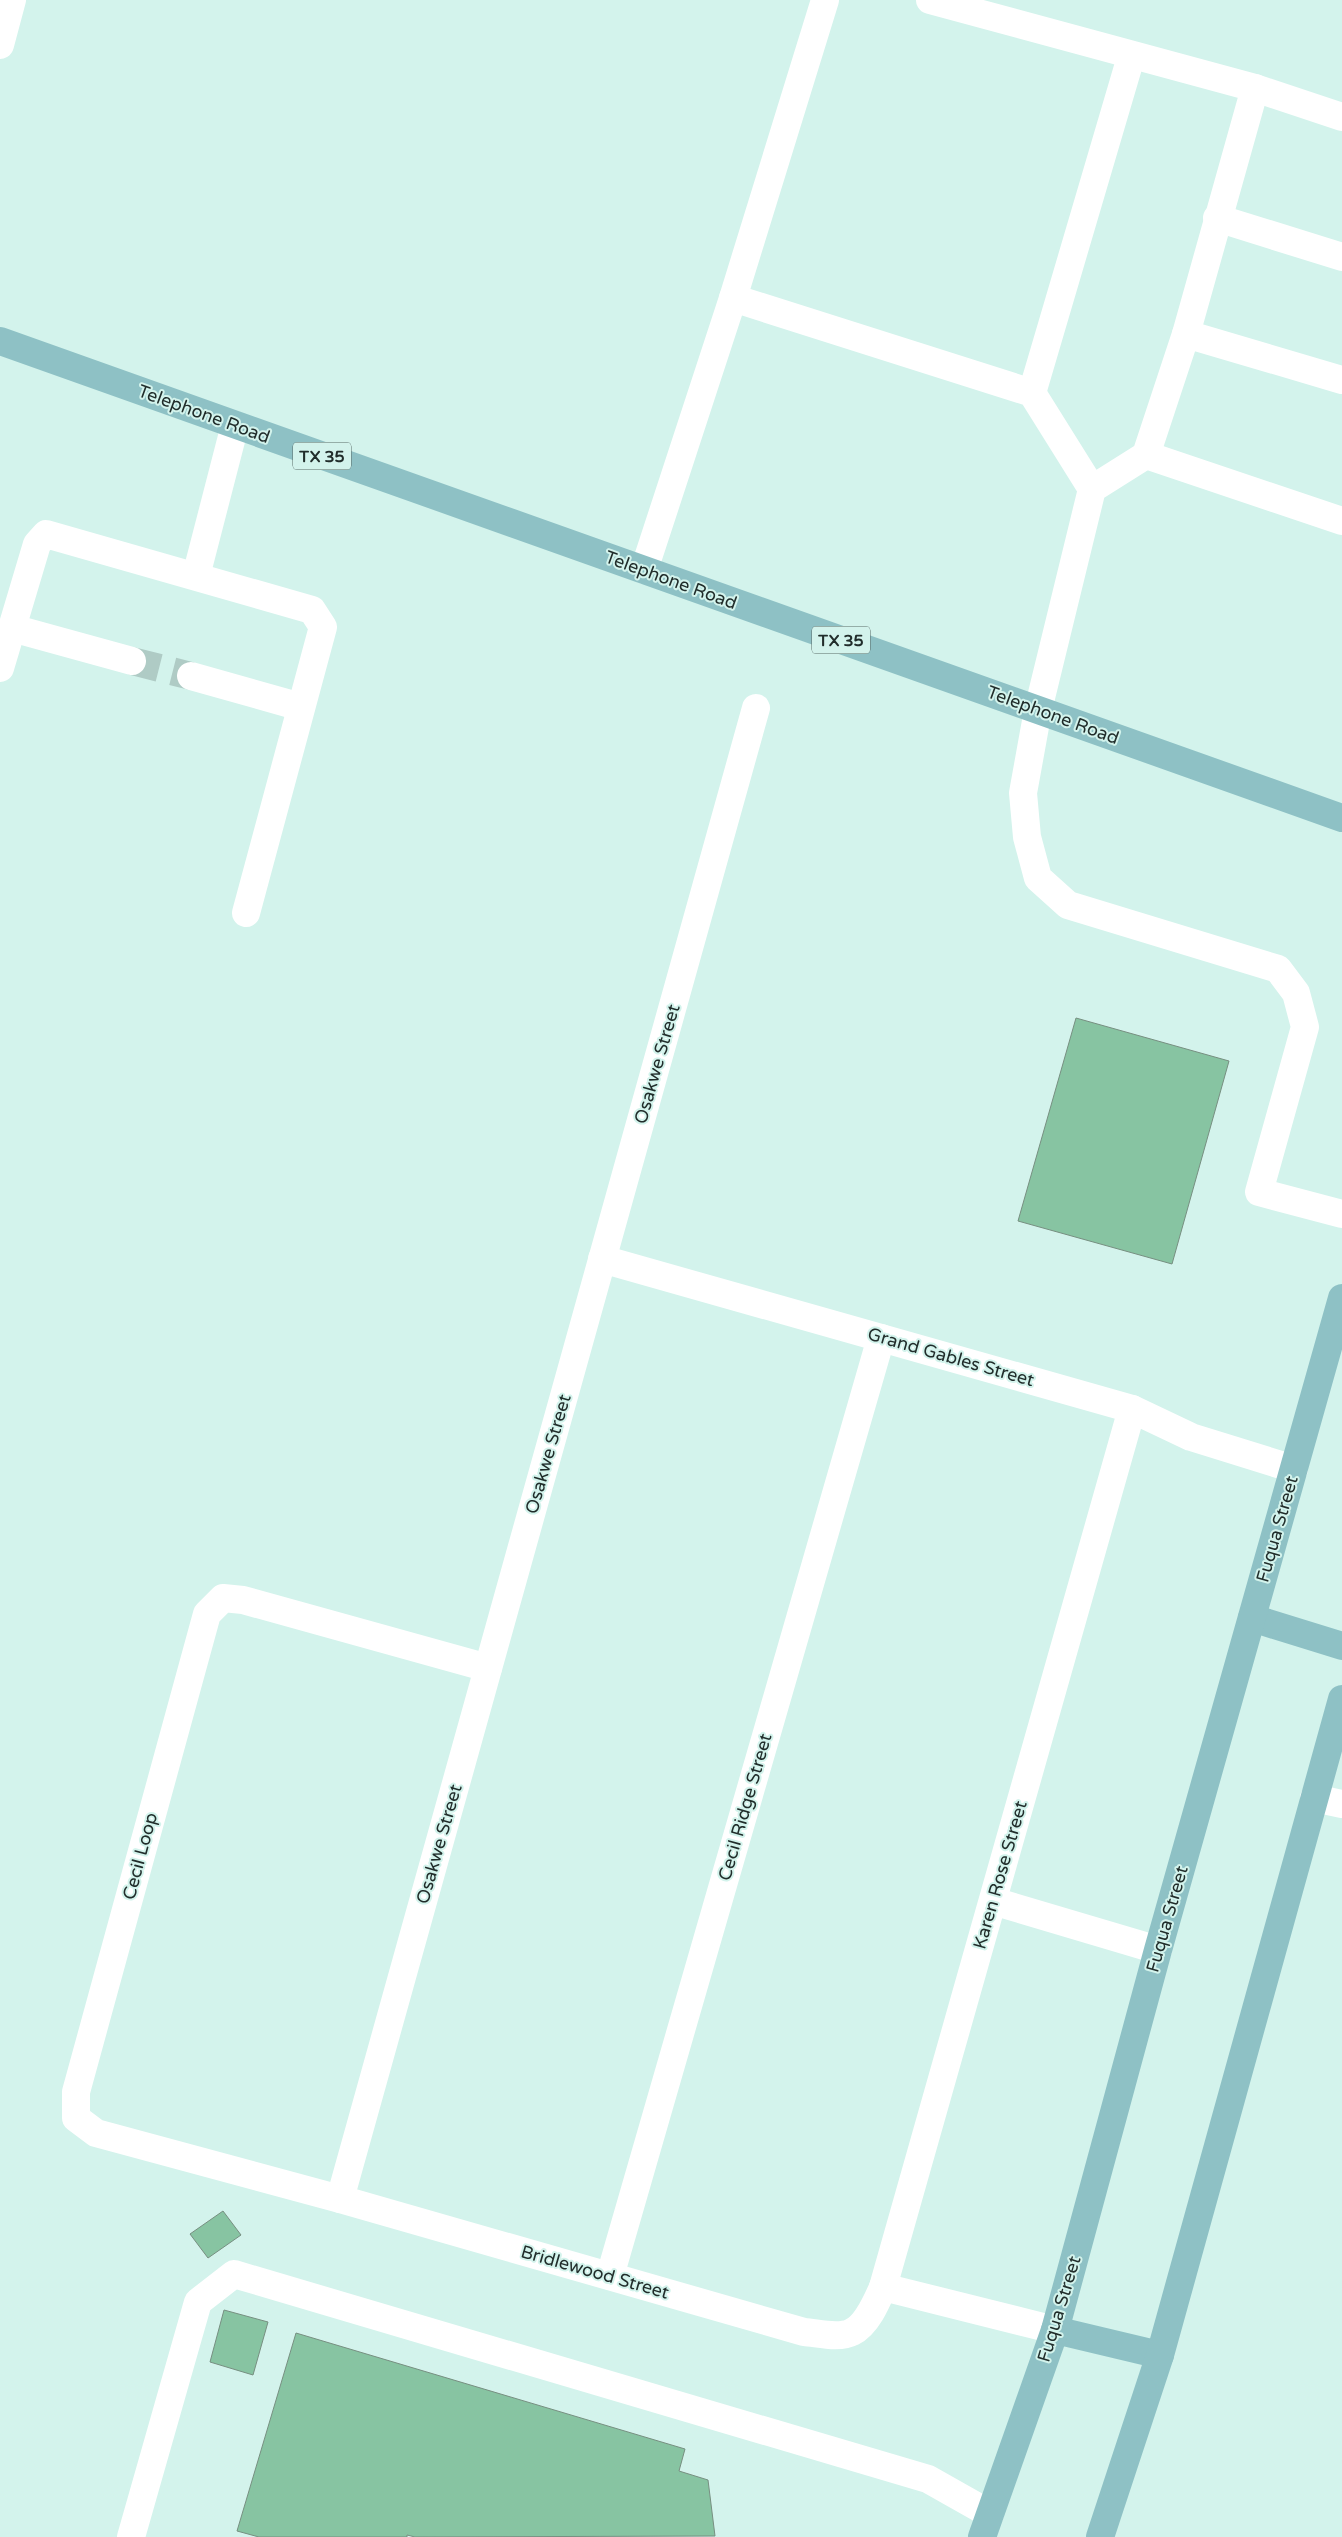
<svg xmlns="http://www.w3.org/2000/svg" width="1342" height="2537" viewBox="0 0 1342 2537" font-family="'Varela Round',sans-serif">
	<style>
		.building { fill: #87c4a2; stroke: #778f81 }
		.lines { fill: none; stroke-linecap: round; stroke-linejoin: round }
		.minor-tunnel { stroke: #afcbc5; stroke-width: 28; stroke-dasharray: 28 14; stroke-linecap: butt }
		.minor { stroke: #fff; stroke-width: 28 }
		.major { stroke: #8ec1c5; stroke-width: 28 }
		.labels { text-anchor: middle; stroke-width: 4; stroke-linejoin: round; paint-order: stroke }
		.shield { fill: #d3f3ec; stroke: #566865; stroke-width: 1 }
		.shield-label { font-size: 16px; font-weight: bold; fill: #212d2b }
		.street-label { font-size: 18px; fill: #212d2b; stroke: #d3f3ec }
	</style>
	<rect width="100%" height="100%" fill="#d3f3ec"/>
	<g class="building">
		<polygon points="1076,1018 1229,1061 1172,1264 1018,1221"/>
		<polygon points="223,2211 241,2235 208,2258 190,2234"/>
		<polygon points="224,2310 268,2322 253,2375 210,2362"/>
		<polygon points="296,2333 685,2449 679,2471 708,2480 715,2536 415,2537 407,2535 407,2537 259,2537 237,2531"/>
	</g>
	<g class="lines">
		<polyline class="minor-tunnel" points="132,661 191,676"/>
		<g class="minor">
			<polyline points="930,0 1255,88 1342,117"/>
			<polyline points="0,45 12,0"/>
			<polyline points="1255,88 1186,334 1146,455 1092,489 1038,710 1023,793 1027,837 1038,878 1068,905 1278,969 1296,993 1305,1027 1259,1192 1342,1214"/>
			<polyline points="1217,218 1342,257"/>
			<polyline points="733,298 1032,393 1092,489"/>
			<polyline points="1186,334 1342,380"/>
			<polyline points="1032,393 1131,57"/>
			<polyline points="1146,455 1342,521"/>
			<polyline points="644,570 733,298 825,0"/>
			<polyline points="196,576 235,425"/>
			<polyline points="12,628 132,661"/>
			<polyline points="0,668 37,544 46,534 312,610 323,627 246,913"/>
			<polyline points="191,676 301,707"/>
			<polyline points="602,1259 1132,1409 1191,1437 1294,1469"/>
			<path d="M488 1668 243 1600 223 1598 207 1614 76 2092V2118L96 2133 340 2199 804 2332C818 2333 839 2339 852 2332 867 2325 877 2301 883 2287L1132 1409"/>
			<polyline points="1314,1798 1342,1804"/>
			<polyline points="993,1901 1158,1950"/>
			<polyline points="340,2199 756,708"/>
			<polyline points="610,2276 881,1338"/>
			<polyline points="883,2287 1055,2330"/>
			<polyline points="131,2537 198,2302 234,2274 928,2479 990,2514"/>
		</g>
		<g class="major">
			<polyline points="0,341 1342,818"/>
			<polyline points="1252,1618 1342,1646"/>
			<polyline points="1055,2330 1160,2355"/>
			<polyline points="982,2537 1055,2330 1158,1950 1342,1298"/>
			<polyline points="1100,2537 1160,2355 1342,1699"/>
		</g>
	</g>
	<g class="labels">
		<g class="shield">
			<rect x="293" y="442.5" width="58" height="27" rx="4"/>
			<rect x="812" y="626.5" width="58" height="27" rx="4"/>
		</g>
		<g class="shield-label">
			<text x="322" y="462">TX 35</text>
			<text x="841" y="646">TX 35</text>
		</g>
		<g class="street-label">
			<text transform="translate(204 414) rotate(20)" y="6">Telephone Road</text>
			<text transform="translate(671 580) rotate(20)" y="6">Telephone Road</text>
			<text transform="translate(1053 715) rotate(20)" y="6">Telephone Road</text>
			<text transform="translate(657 1064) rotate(-74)" y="6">Osakwe Street</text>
			<text transform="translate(951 1357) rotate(16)" y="6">Grand Gables Street</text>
			<text transform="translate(548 1454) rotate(-74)" y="6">Osakwe Street</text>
			<text transform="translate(1277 1529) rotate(-74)" y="6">Fuqua Street</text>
			<text transform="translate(745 1807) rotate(-74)" y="6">Cecil Ridge Street</text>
			<text transform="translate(439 1844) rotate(-74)" y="6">Osakwe Street</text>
			<text transform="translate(140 1856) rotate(-75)" y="6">Cecil Loop</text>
			<text transform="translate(1000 1875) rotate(-74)" y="6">Karen Rose Street</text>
			<text transform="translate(1167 1919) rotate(-74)" y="6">Fuqua Street</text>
			<text transform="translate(595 2272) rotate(16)" y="6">Bridlewood Street</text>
			<text transform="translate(1059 2309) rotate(-73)" y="6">Fuqua Street</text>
		</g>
	</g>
</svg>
